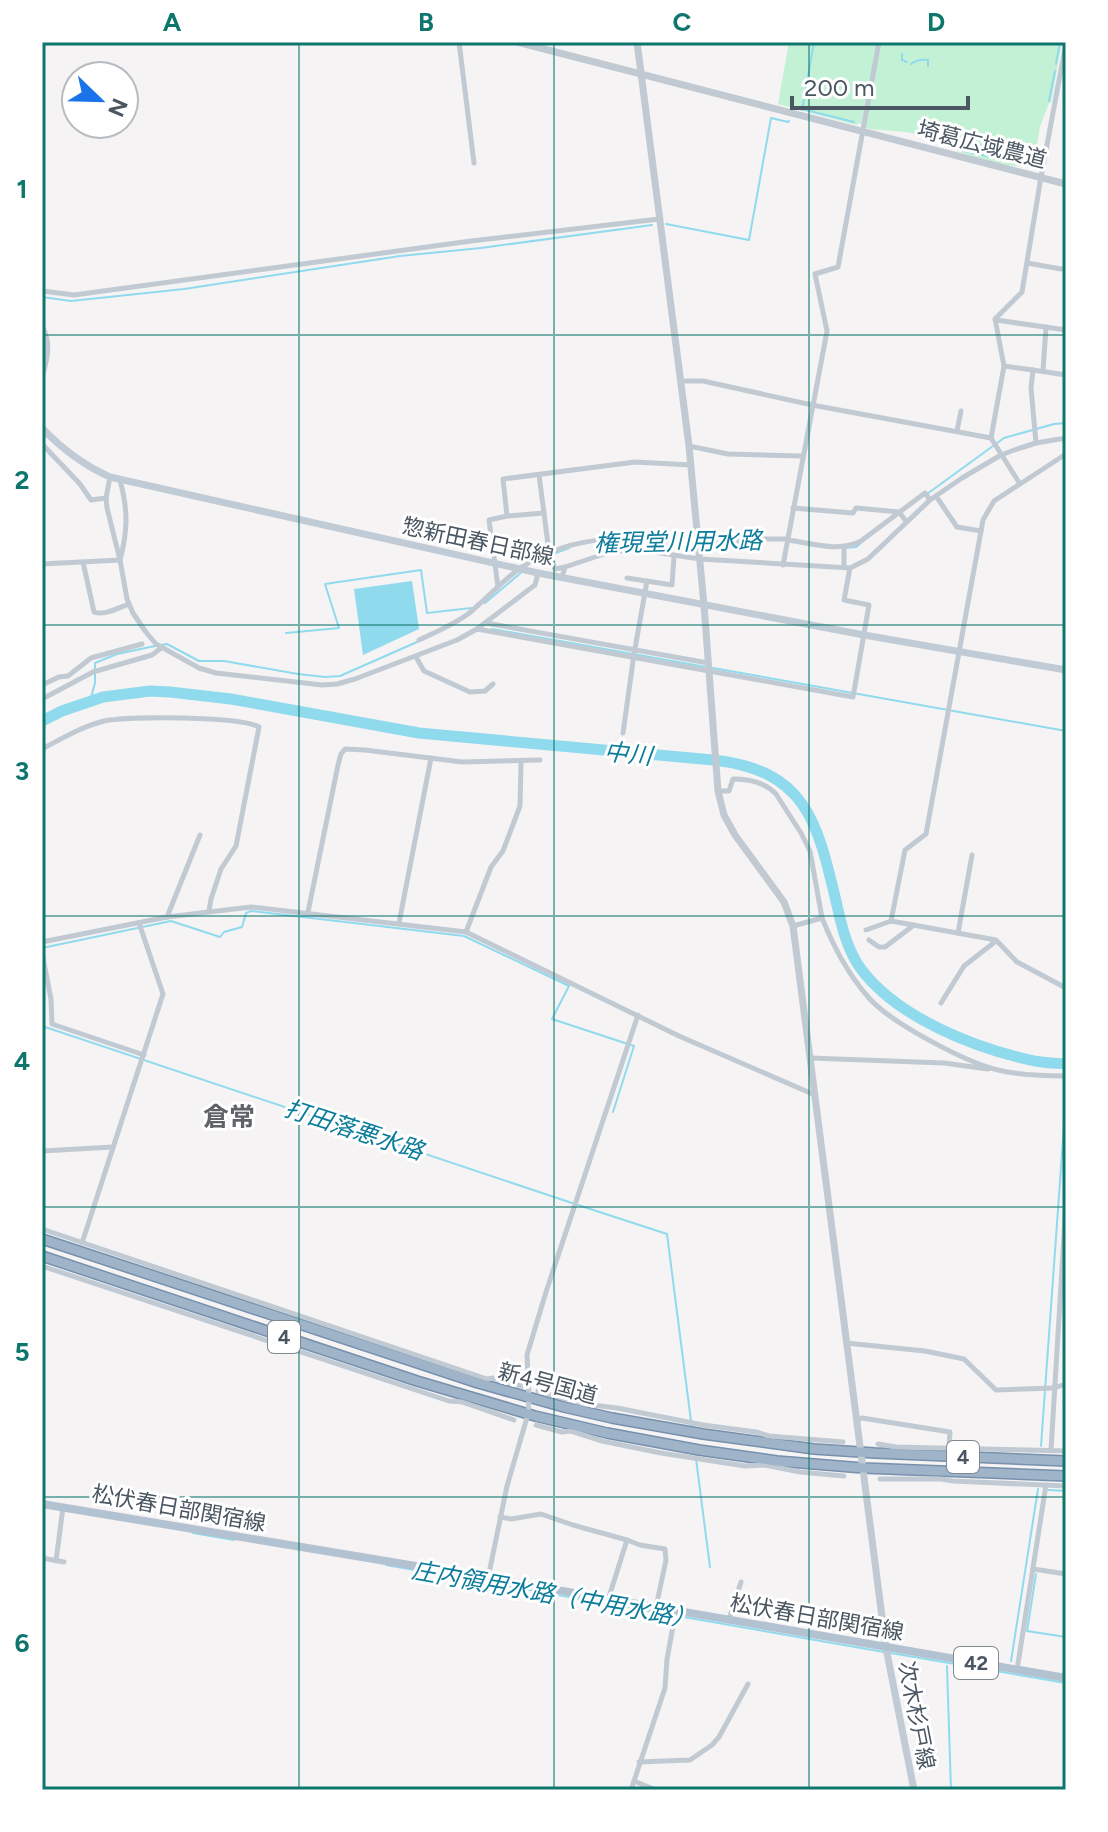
<svg xmlns="http://www.w3.org/2000/svg" width="1108" height="1832" viewBox="0 0 1108 1832" font-family="Figtree,'Noto Sans JP',sans-serif">
	<style>
		.green { fill: #c3f1d5 }
		.water { fill: #90daee }
		.lines { fill: none; stroke-linecap: round; stroke-linejoin: round }
		.stream { stroke: #90daee; stroke-width: 2 }
		.river { stroke: #90daee; stroke-width: 11 }
		.trunk-casing { stroke: #7690ad; stroke-width: 12 }
		.minor { stroke: #c1cad2; stroke-width: 5 }
		.tertiary { stroke: #c1cad2; stroke-width: 7 }
		.secondary { stroke: #c1cbd6; stroke-width: 7 }
		.primary { stroke: #b3c2d1; stroke-width: 8 }
		.trunk { stroke: #9fb4c9; stroke-width: 9 }
		.grid { fill: none; stroke: #0f766e; stroke-width: 2; stroke-opacity: 0.55 }
		.labels { text-anchor: middle; stroke-width: 6; stroke-linejoin: round; paint-order: stroke }
		.shield { fill: #fff; stroke: #808990; stroke-width: 2 }
		.shield-label { font-size: 20px; font-weight: bold; fill: #4a5661 }
		.street-label { font-size: 22px; fill: #4a5661; stroke: #fff }
		.water-label { font-size: 24px; font-style: italic; fill: #0c7c9b; stroke: #fff }
		.quarter-label { font-size: 26px; font-weight: bold; fill: #5f6368; stroke: #fff }
		.neatline { fill: none; stroke: #0f766e; stroke-width: 3 }
		.grid-label { font-size: 26px; text-anchor: middle; font-weight: bold; fill: #0f766e }
	</style>
	<rect width="100%" height="100%" fill="#f5f3f3"/>
	<path class="green" d="M789 42H1062L1051 103H1049L1040 127 1035 156 1039 158 1038 164C1019 173 978 157 958 152L954 143 936 137 933 139 906 132 869 129 859 123 856 125 778 104Z"/>
	<polygon class="water" points="412,581 419,629 363,655 354,589"/>
	<g class="lines">
		<g class="stream">
			<polyline points="902,54 902,60 907,62"/>
			<path d="M911 64C916 60 921 59 928 60V66"/>
			<polyline points="1056,64 1060,42"/>
			<polyline points="1049,101 1055,71"/>
			<polyline points="802,109 854,122"/>
			<polyline points="802,110 814,42"/>
			<polyline points="960,150 1029,165 1036,162 1036,158"/>
			<polyline points="666,224 749,240 771,118 788,122 789,121"/>
			<polyline points="42,297 71,301 184,289 400,256 481,248 652,225"/>
			<polyline points="927,494 1004,438 1054,424 1066,423"/>
			<polyline points="845,548 856,547 861,543"/>
			<polyline points="545,557 569,548"/>
			<polyline points="485,603 523,571"/>
			<polyline points="492,629 706,667"/>
			<polyline points="286,633 339,628 325,584 421,570 427,613 471,608"/>
			<polyline points="161,645 167,644 199,661 224,661 298,674 325,677 340,676 417,642"/>
			<polyline points="713,668 1066,731"/>
			<polyline points="90,701 95,683 95,663 117,654 155,646"/>
			<polyline points="42,948 171,921 220,937 224,932 242,927 246,913 251,911 464,936 569,986 552,1019 634,1046 613,1112"/>
			<polyline points="42,1026 572,1203"/>
			<polyline points="578,1205 667,1234 692,1429"/>
			<polyline points="1041,1446 1066,1098"/>
			<polyline points="695,1451 710,1567"/>
			<polyline points="1049,1490 1066,1491"/>
			<polyline points="193,1533 234,1540"/>
			<polyline points="386,1565 672,1615"/>
			<polyline points="1036,1574 1027,1631 1066,1637"/>
			<polyline points="678,1616 884,1652"/>
			<polyline points="891,1653 1066,1683"/>
			<polyline points="1011,1661 1038,1489"/>
			<polyline points="947,1666 951,1790"/>
		</g>
		<path class="river" d="M42 721 62 711 103 697 150 691 170 692 231 699 419 733 713 760C806 770 817 821 836 901 841 924 847 950 861 969 897 1017 972 1047 1030 1060 1041 1063 1054 1063 1066 1064"/>
		<defs>
			<g id="trunk">
				<polyline points="42,1239 478,1383 564,1407 612,1418 703,1434 814,1449 875,1453 1066,1461"/>
				<polyline points="42,1256 417,1381 535,1416 607,1433 699,1450 777,1461 863,1468 1066,1476"/>
			</g>
		</defs>
		<use href="#trunk" class="trunk-casing"/>
		<g class="minor">
			<polyline points="459,42 474,163"/>
			<polyline points="1027,263 1061,269"/>
			<polyline points="42,291 74,295 471,241 659,219"/>
			<polyline points="996,320 1066,330"/>
			<path d="M42 326C52 344 47 359 42 378"/>
			<polyline points="1033,370 1066,375"/>
			<polyline points="1043,371 1046,327"/>
			<polyline points="680,381 703,381 812,405 991,438 1020,484"/>
			<polyline points="957,431 961,411"/>
			<polyline points="991,438 1004,366"/>
			<polyline points="1036,443 1031,388 1033,370 1004,366 995,319 1022,292 1041,177 1066,43"/>
			<polyline points="42,444 80,484 91,500 106,498"/>
			<polyline points="689,446 728,454 802,456"/>
			<polyline points="539,475 544,513"/>
			<polyline points="110,477 106,498 107,508 120,560 127,599 133,613 145,631 156,644 199,668 216,673 322,685 337,684 355,679 457,640 477,629 535,585 538,573"/>
			<polyline points="936,496 957,527 981,531"/>
			<polyline points="793,508 853,513 856,508 899,512 906,521"/>
			<polyline points="507,516 503,479 635,462 691,465"/>
			<path d="M788 540C811 543 839 553 861 541L925 493 930 500"/>
			<polyline points="698,545 764,539 788,539"/>
			<path d="M83 562 94 612C104 616 118 608 129 604"/>
			<path d="M42 564 120 560C128 530 128 510 120 480"/>
			<polyline points="783,565 827,331 815,274 838,267 879,42"/>
			<polyline points="844,567 844,547"/>
			<polyline points="562,577 565,567 610,552 630,550 647,551 700,559 850,568 868,559 930,500 962,478 1001,455 1017,449 1036,443 1066,438"/>
			<polyline points="627,578 672,585 674,556"/>
			<polyline points="498,587 489,520 507,516 544,513 549,553 555,569 565,567"/>
			<polyline points="486,623 708,663"/>
			<polyline points="477,629 853,697 869,605 844,600 850,568"/>
			<path d="M419 640C436 632 453 625 468 614 490 596 510 572 535 559 587 532 642 537 698 543"/>
			<polyline points="416,657 424,671 470,692 485,691 493,684"/>
			<polyline points="42,685 59,677 68,676 91,658 142,644"/>
			<polyline points="42,699 93,672 152,655 161,648"/>
			<polyline points="623,733 634,654 647,581"/>
			<path d="M42 749C61 739 83 726 104 721 128 716 240 716 259 727L236 846 221 869 211 899 209 911"/>
			<path d="M718 791H729L733 779C748 779 765 782 776 794L801 833 810 851 822 918"/>
			<polyline points="308,912 338,765 341,754 345,749 365,750 462,762 540,760"/>
			<polyline points="167,917 200,835"/>
			<polyline points="891,921 905,850 926,834 983,520 994,501 1066,454"/>
			<polyline points="399,923 431,758"/>
			<path d="M793 926 822 918C834 947 847 973 869 998 891 1023 965 1062 998 1070 1019 1075 1044 1076 1066 1076"/>
			<polyline points="866,930 891,921 996,940 1017,962 1066,988"/>
			<polyline points="466,932 491,867 503,851 520,806 521,764"/>
			<polyline points="958,933 972,855"/>
			<polyline points="869,940 879,947 885,947 914,925"/>
			<polyline points="42,942 167,917 251,907 466,932 679,1036 815,1095"/>
			<polyline points="42,953 51,999 52,1024 144,1055"/>
			<polyline points="941,1003 964,966 996,941"/>
			<polyline points="810,1058 944,1063 988,1069"/>
			<polyline points="42,1151 113,1147"/>
			<polyline points="42,1229 487,1379 494,1378 522,1386"/>
			<polyline points="82,1243 163,994 139,923"/>
			<polyline points="42,1266 449,1401 462,1402 514,1420"/>
			<polyline points="846,1343 925,1351 964,1359 996,1390 1054,1388 1066,1384"/>
			<polyline points="538,1391 584,1404 617,1408 703,1425 756,1432 769,1436 843,1442"/>
			<polyline points="857,1420 862,1418 950,1432 949,1447"/>
			<polyline points="536,1425 562,1432 571,1431 602,1441 661,1453 745,1466 765,1465 800,1472 844,1476"/>
			<polyline points="878,1444 896,1447 1066,1451"/>
			<polyline points="1051,1450 1066,1202"/>
			<polyline points="880,1479 941,1479 953,1481 1066,1486"/>
			<polyline points="500,1517 511,1519 541,1514 573,1525 627,1540 640,1545 665,1549 666,1560 656,1607"/>
			<polyline points="42,1558 64,1562"/>
			<polyline points="56,1561 63,1507"/>
			<polyline points="1033,1569 1066,1574"/>
			<polyline points="488,1578 507,1486 528,1414 529,1398 527,1355 546,1292 638,1015"/>
			<polyline points="608,1600 627,1540"/>
			<polyline points="729,1619 741,1582"/>
			<polyline points="1017,1670 1046,1485"/>
			<polyline points="639,1762 690,1760 712,1745 719,1737 748,1684"/>
			<polyline points="634,1781 656,1790"/>
			<polyline points="631,1790 665,1688 667,1659 676,1610"/>
		</g>
		<g class="tertiary">
			<polyline points="517,42 1066,184"/>
			<polyline points="637,42 689,446 704,605 718,791 724,815 735,835 784,902 793,926 886,1648"/>
		</g>
		<g class="secondary">
			<path d="M42 428C62 449 83 465 110 477L538 573 864 635 1066 670"/>
			<polyline points="886,1648 914,1790"/>
		</g>
		<polyline class="primary" points="42,1504 488,1578 1066,1678"/>
		<use href="#trunk" class="trunk"/>
	</g>
	<path class="grid" d="M299 42V1790M554 42V1790M809 42V1790M42 335H1066M42 625H1066M42 916H1066M42 1207H1066M42 1497H1066"/>
	<g class="labels">
		<g class="shield">
			<rect x="268" y="1321" width="32" height="32" rx="6"/>
			<rect x="947" y="1441" width="32" height="32" rx="6"/>
			<rect x="954" y="1647" width="44" height="32" rx="6"/>
		</g>
		<g class="shield-label">
			<text x="284" y="1344">4</text>
			<text x="963" y="1464">4</text>
			<text x="976" y="1670">42</text>
		</g>
		<g class="street-label">
			<text transform="translate(982 144) rotate(14)" y="8">埼葛広域農道</text>
			<text transform="translate(478 541) rotate(12)" y="8">惣新田春日部線</text>
			<text transform="translate(548 1383) rotate(15)" y="8">新4号国道</text>
			<text transform="translate(179 1508) rotate(10)" y="8">松伏春日部関宿線</text>
			<text transform="translate(817 1617) rotate(10)" y="8">松伏春日部関宿線</text>
			<text transform="translate(917 1715) rotate(79)" y="8">次木杉戸線</text>
		</g>
		<g class="water-label">
			<text transform="translate(678 542) rotate(-1)" y="8">権現堂川用水路</text>
			<text transform="translate(628 754) rotate(6)" y="8">中川</text>
			<text transform="translate(354 1130) rotate(18)" y="8">打田落悪水路</text>
			<text transform="translate(554 1595) rotate(10)" y="8">庄内領用水路（中用水路）</text>
		</g>
		<g class="quarter-label">
			<text x="229" y="1126">倉常</text>
		</g>
	</g>
	<rect width="1108" height="1832" fill="none" stroke="#ffffff" stroke-width="88"/>
	<g transform="translate(100 100) rotate(113)"><circle r="38" fill="#ffffff" stroke="#b7bbc0" stroke-width="2"/>
	<path d="M0-6L14 30L0 20L-14 30Z" fill="#1a73e8"/>
	<text y="-12" font-size="22" font-weight="bold" text-anchor="middle" fill="#4a5661">N</text>
	</g>
	<path d="M792 96v12h176v-12" fill="none" stroke="#4a5661" stroke-width="4"/>
	<text x="804" y="96" font-size="24" fill="#4a5661" stroke="#ffffff" stroke-width="6" paint-order="stroke">200 m</text>
	<rect x="44" y="44" width="1020" height="1744" class="neatline"/>
	<g class="grid-label">
		<text x="172" y="31">A</text>
		<text x="426" y="31">B</text>
		<text x="682" y="31">C</text>
		<text x="936" y="31">D</text>
		<text x="22" y="198">1</text>
		<text x="22" y="489">2</text>
		<text x="22" y="780">3</text>
		<text x="22" y="1070">4</text>
		<text x="22" y="1361">5</text>
		<text x="22" y="1652">6</text>
	</g>
</svg>
